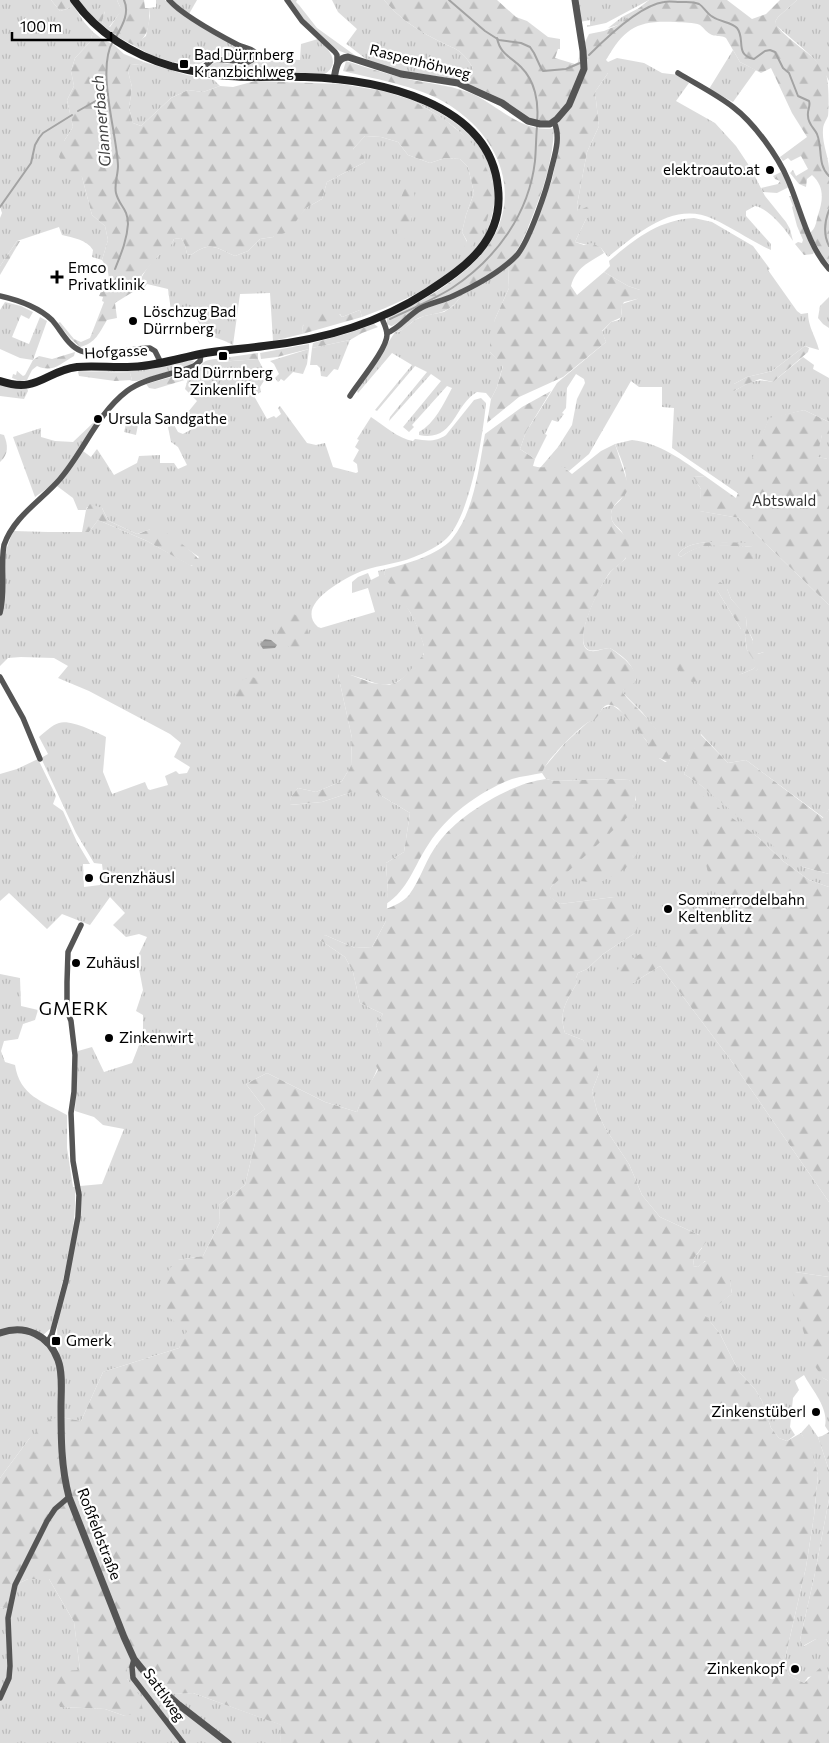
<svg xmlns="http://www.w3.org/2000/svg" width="829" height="1743" viewBox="0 0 829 1743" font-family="Commissioner,sans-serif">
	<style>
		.grass { fill: url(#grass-tufts); fill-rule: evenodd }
		.forest { fill: url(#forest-firs) }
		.water { fill: url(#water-rules) }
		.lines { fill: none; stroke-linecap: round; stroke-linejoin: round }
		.stream { stroke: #a3a3a3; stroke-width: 2 }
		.minor { stroke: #555; stroke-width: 5.5 }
		.tertiary { stroke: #555; stroke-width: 7 }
		.secondary { stroke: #222; stroke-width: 8 }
		.poi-dot { fill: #000; stroke: #fff; stroke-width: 2 }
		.labels { text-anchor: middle; stroke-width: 4.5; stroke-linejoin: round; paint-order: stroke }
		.poi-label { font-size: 15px; fill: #000; stroke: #fff; text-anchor: start }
		.street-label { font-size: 15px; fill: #000; stroke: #fff }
		.park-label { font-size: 15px; fill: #333; stroke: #fff }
		.water-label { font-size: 16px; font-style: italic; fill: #444; stroke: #fff }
		.quarter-label { font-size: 18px; letter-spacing: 1px; fill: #000; stroke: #fff }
	</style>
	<defs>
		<pattern id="grass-tufts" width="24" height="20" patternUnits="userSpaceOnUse" patternTransform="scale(1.25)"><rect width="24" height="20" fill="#dcdcdc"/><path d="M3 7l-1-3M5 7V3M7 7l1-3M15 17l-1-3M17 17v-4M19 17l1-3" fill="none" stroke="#bbb"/></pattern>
		<pattern id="forest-firs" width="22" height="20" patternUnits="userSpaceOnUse" patternTransform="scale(1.25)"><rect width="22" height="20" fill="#dcdcdc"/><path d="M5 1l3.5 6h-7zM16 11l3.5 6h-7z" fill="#bbb"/></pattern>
		<pattern id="water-rules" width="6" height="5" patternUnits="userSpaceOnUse" patternTransform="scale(1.25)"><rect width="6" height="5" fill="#a3a3a3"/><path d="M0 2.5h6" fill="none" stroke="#8b8b8b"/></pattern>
	</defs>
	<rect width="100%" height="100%" fill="#fff"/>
	<g class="grass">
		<path d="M0 0H51L60 11 67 9 73 5 84 22 93 32 90 42 75 58 71 71 74 86 67 100 73 127 64 141 82 177 92 215 105 226 108 240 102 260 92 257 93 250C86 239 73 238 62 235L59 227 17 241 0 266V218L2 213 0 207Z"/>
		<polygon points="78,0 117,0 120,7 123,9 109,27 102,22 105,11 93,17"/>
		<polygon points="156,0 165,0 171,6 251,52 251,58 246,60 212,55 203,62 198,65 172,62 151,55 133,45 146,36 150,16 149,8 156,7"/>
		<polygon points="170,0 197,0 189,14"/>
		<path d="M332 0H384C398 17 414 28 433 38 454 50 460 46 473 68L472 71 438 72 436 76C414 73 392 72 371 62 366 60 353 48 346 44L357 29 338 12Z"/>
		<polygon points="577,0 649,0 606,23 587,27 587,25 590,25 590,20 580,22"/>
		<path d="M797 0H829V81C818 57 795 43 776 25L775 22 778 17Z"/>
		<polygon points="641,7 618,25 608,28 622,17"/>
		<path d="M318 39C328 48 342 63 325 74L232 73 211 71 209 69 210 65 216 62 242 66 268 58 300 60 301 44Z"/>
		<polygon points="733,50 740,62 756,70 733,102 709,89"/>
		<path d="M617 58 644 63 662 73 679 75 689 83 676 101 715 123 736 146 750 167 765 196 786 222 790 229 793 241C786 230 768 208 755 206L746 211V216L771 244V250C751 241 733 228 713 219 674 200 637 234 608 257L601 248 575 242 586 219 578 211 577 205 587 152 599 126 595 92 608 73V62Z"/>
		<polygon points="144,62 187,75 214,80 220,86 203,92 188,90 171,98 141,126 133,123 129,108 132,87 128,71 131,64 140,65"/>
		<path d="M412 100C457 117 501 150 494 204 492 219 488 234 478 246 449 281 403 302 362 317L360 310 342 317 340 314 303 325 302 334 273 341 270 293 240 294 233 345C215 335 204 339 196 316L171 311 168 289 147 284 141 292 136 290C141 277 147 266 158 256 166 249 169 250 174 239L181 238 185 245 187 254 191 255C210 241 215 247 235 256L248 251 260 239 273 237 297 218 306 208 322 199 327 182 365 162 353 149 365 136 381 137 398 142 408 155 430 163 445 158 460 159 468 167 474 193 466 215 462 232 467 242 464 250 492 183C475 136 453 124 412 100Z"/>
		<path d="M694 218 712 222 753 246 770 269 768 270 797 311 801 314 808 313C808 327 816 337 819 350L805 346 772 371 747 377 734 384V391C750 382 755 378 773 382L803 357 814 365 813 369 829 378V422L804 410 769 419 739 494 672 448 674 408 662 407V387H639L631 381 589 454 569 471C563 465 549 466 540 468L558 447 572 425 577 399 585 383 584 379 576 374 567 388 566 408 562 413 564 414 558 422 552 420 545 434 547 435 535 459 520 449 526 432 557 383 606 342 602 332 611 322 619 320 622 315 621 307 622 304 637 299 640 290 628 286 604 272 610 266 609 261C635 239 658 220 694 218Z"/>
		<path d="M508 266 509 288 495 319 490 352 503 365 497 387 491 399 486 393 477 392C453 406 455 442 419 435V432C435 423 443 405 452 388L447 386 412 425 414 427 409 432 403 427 441 381 431 374 389 421 390 417 427 372 415 366 377 411 375 410 412 365 392 353 358 393 357 391 395 332H399L415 320 424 316 444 312 453 306 465 292Z"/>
		<polygon points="829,297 829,328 823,324 818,318 820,306"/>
		<polygon points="5,302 21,306 33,312 29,319 21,315 12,337 29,344 40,317 47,321 33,360 20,358 0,349 0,310"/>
		<polygon points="350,340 338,370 334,369 327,377 321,376 320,368 317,365 310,365 312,348"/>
		<polygon points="309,349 307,364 303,374 293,372 284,381 281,379 278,382 275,378 279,374 274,364 270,361"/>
		<path d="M216 359 219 362 258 359 267 376 260 387 261 392 254 396 267 419 274 416 276 418 281 414 278 408 280 406 307 443 316 445 325 443 333 467 356 473 358 472 357 464 353 461 359 450 355 447 359 440 357 439 371 417C383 425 399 439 413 441L415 439C427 441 436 442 446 435L474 400 481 398 486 403C483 435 470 516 447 538 439 546 425 553 414 557 395 565 373 565 355 574 339 582 295 606 318 627L321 628 375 612 368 588 352 593V582L358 577 368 573 371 580 379 576 378 571 386 569 384 573C388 583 396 590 402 599 412 614 421 632 425 650 423 658 417 663 412 670 382 701 370 673 338 674L352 738 351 766 342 781 316 792 298 788 291 797 290 805 322 802 352 792H375L410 813 404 852 386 863 388 892 386 921 372 947 355 948 325 935 320 940 345 957 353 972 360 1003 383 1014 376 1025C378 1031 382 1039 382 1045 382 1070 365 1090 357 1112L325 1102 267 1073 246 1084 265 1109 254 1117 256 1139 245 1185 219 1205 220 1222 203 1256 178 1260 188 1331 179 1348 103 1372 81 1421 61 1417 29 1439 0 1478V974L20 978 21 1006 38 1010 35 1020 23 1024 18 1039 4 1041 1 1051 5 1062 15 1065C20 1096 42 1101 67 1115V1148L73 1187H75C77 1235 62 1282 51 1328L41 1337 59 1360 57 1329 80 1186 102 1184 124 1129 103 1125 94 1117 75 1111 78 1051 92 1047 104 1072 132 1063 143 1035V1015L136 1011 143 990 137 958 147 937 139 934 126 937 113 925 125 913 110 897 90 925 62 914 47 929 9 893 0 901V774L17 769 38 759 56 796 53 804 63 811 77 842 90 864H83L84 887 100 885 103 872 102 864 94 863 76 833 41 758 48 754 39 737C45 732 52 725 59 723 70 719 96 732 106 737L103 772 112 794 145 782 148 789 150 790 168 785 165 776 176 771 179 774 187 773 190 767 174 757 181 743 170 734 89 691 58 678 68 666 54 658 21 657 8 658 0 666V616L3 611 5 553 13 531 48 532H89L98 520 147 541 192 566 199 557 158 529H151L137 534 109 521 107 518 102 508 87 507 86 510H78L73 498 57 486 83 451 91 457 97 449 114 475 137 463 139 456 160 455V463H174L178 469 187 465 178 447 171 442 168 427 174 425 178 432 183 434 192 429 191 425 184 417 197 401 185 389 190 372 200 369C202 360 208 360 216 359Z"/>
		<polygon points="191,360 194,361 193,364 137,381 130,381 132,380 130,373 88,371 131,371"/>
		<polygon points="0,385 27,388 28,391 24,399 0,396"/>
		<polygon points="128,416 139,420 136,435 124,432"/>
		<polygon points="98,419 56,482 35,497 13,437 41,428 41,437 55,441 73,442 94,422"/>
		<polygon points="822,435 829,435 829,459 816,457"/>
		<path d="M632 440C660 443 682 460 705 476L693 477 701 489 700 511 739 518 829 605V809L824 818 746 760 728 763 701 734 684 774 698 783 803 867 829 874V887L809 880 783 861 759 838 733 820V903L737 910 735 912 656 947 620 967 633 983 660 966 730 1059 829 1202V1277L795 1272 823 1378 829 1381V1432L825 1426C829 1408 812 1390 804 1375L795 1381 799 1390 793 1398 790 1427 795 1435 787 1441 779 1438 771 1428 762 1401 755 1389 739 1372 720 1334 704 1314 732 1294 730 1282 705 1261 698 1267 693 1266 694 1258 702 1248 699 1235 660 1217 642 1195 629 1164 605 1128 597 1111 592 1091 599 1073 583 1040 565 1033C558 1012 567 1000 577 983L576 978 578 973 587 969 603 954 635 933 614 897 560 904 548 896 551 887 636 800 633 786 629 780 611 779 555 781 546 779 542 773 543 769 565 743 587 723 594 719 603 708 612 705C632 717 645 740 659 758L665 762 670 760 657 731 642 712 623 693V690L636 680C634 664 623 656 610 648 603 648 593 653 587 649 573 638 600 585 609 574 613 568 621 563 626 558 625 551 626 540 623 534 620 527 611 525 611 515 611 505 619 504 623 496 632 479 621 460 615 444ZM720 542 753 546C727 548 705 538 681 557L678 555C685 542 707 542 720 542ZM727 589 731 599 739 608 746 618 747 628 753 640 751 649 757 654 764 652 757 670 739 675 753 669 758 665 747 650 745 636 746 635 743 628 741 629 717 590Z"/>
		<polygon points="809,1424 818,1437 829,1470 829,1499 815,1573 800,1640 804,1646 816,1639 826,1639 829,1644 829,1680 828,1674 808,1677 804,1683 789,1675 784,1663 806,1567 814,1516 818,1475 807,1438 804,1439 801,1433"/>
		<polygon points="28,1579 49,1579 74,1622 80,1670 57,1672 60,1707 105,1709 125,1716 139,1696 127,1679 127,1668 141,1668 174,1694 193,1693 282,1725 280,1743 0,1743 0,1607 9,1609 15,1585"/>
	</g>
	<g class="forest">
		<polygon points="51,0 70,0 73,5 67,9 60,11"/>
		<path d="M117 0H144L145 8H149C150 23 149 39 133 45L116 36 93 17 99 8H103L105 11 102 22 110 27 122 9 120 7Z"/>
		<path d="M288 0H297L296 2 299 5 317 28 356 56C327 52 306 21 288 0Z"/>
		<path d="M384 0H497L516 17 527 21 548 37 560 39V49H558L555 58 575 64 578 62 580 52 589 34 604 31 618 25 649 0H727L752 19 766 14 780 0H797L778 17 775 22C784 40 815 53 826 74 829 82 829 108 828 116 826 121 823 124 823 130 822 143 828 155 829 168 829 199 829 232 829 264L823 257 810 233C816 228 816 222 818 215 823 200 825 187 812 175L807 179 806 187 799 184 790 173 793 170 796 176 808 169 801 156 791 161 788 158 783 161 780 157 807 137 792 113 771 68 761 73 740 62 726 38C721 35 717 37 712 35 707 33 704 28 700 25 694 22 683 23 676 22 638 20 625 27 606 60L608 62V73L595 92 599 126 587 152 577 205 578 211 595 203 598 210 586 219 575 242 584 245 592 243 601 248 604 253C590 262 576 267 571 286L577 295 604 272 628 286 640 290V296L637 299 624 302 621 307 622 317 611 322 602 331 606 342 563 377 519 397 487 423 491 399 497 387 503 366 490 352V336L495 319 509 288 508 266 527 242 552 180 559 147 557 122 579 77C572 90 566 108 555 117 551 120 546 122 541 122 526 120 514 106 501 99 480 88 459 79 436 76L437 72 443 70 469 72 473 68C460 46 454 50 433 38 414 28 398 17 384 0Z"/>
		<path d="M93 32 102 39 114 45 124 54 144 62 140 65 131 64 128 71 132 87 129 108 133 123 141 126 171 98 188 90 203 92 220 86 233 87 255 81 341 84 383 91 412 100 444 119 467 138 477 149 489 174 492 183V202L485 227 468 251 464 250V247L467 241 462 232 466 215 474 193 468 167 460 159 445 158 430 163 408 155 398 142 381 137 365 136 353 149 361 152 365 162 327 182 322 199 306 208 288 232 273 237 260 239 248 251 235 256C215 247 210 241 191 255L187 254 185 245 181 238 174 239 169 249 158 256 142 275 136 290 115 303 117 318 107 320C99 333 96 343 80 347L69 337 58 323 60 322 74 339 81 342 90 338 104 302 102 301 103 297 99 296 103 287 107 288C111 277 108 269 102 260L108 240 105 226 92 215 82 177 70 172 59 157 64 141 73 127 67 100 74 86 71 71 75 58 90 42Z"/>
		<path d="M346 61C368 68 390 75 412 80 434 84 455 86 475 95 499 107 525 134 554 128 553 161 543 190 531 220 526 232 522 244 514 254 502 268 481 280 464 289 451 296 435 299 422 305 413 310 398 325 391 326L387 324V317C420 303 452 285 477 259 524 210 508 146 455 109 426 87 378 80 343 71Z"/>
		<polygon points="781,172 789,187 777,193 763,192 761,188 778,184 780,181 775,179 773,176"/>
		<path d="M407 185H411C420 196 410 226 405 239L398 237C394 227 400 193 407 185Z"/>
		<polygon points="789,196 791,196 814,252 813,254 804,255 795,244 798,242 802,243 803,240 797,226 792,207 793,206"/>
		<polygon points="17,241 20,241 0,275 0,266"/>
		<path d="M465 292C458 300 452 309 442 312 433 315 423 315 415 320 408 324 403 332 395 332L418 312Z"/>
		<path d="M321 306C330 306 336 310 342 317L360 310 362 317 302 334C303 321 307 311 321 306Z"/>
		<polygon points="374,324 378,327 362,333 350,340 312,348 313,343 349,333"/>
		<polygon points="309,344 309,349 277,357 261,359 260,353"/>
		<polygon points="805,346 809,348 808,352 773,382 760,379 747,384 734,391 715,391 713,388 734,384 747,377 772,371"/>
		<path d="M75 352 74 356C60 364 53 373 37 366L32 370 27 380 20 381 12 378 13 374 16 375 17 371 23 376 25 375 33 360 39 356 52 359Z"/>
		<polygon points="258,353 258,359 218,362 216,359"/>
		<polygon points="79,371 130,373 132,380 115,381 79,376 78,372"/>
		<polygon points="190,372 188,379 155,389 149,388 146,384"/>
		<path d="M551 391 526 432 520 449 535 459 533 466C554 472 550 454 572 474L601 451 615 444 629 487C626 498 612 502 611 514 610 529 633 534 629 550 627 562 614 566 608 575 601 585 568 647 591 651 597 652 603 648 610 648 624 658 653 679 623 690V693C628 700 636 706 642 713 654 725 669 743 670 760L668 762 659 758 649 759 645 754 649 746 646 740 618 708C614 706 612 704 607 705 601 707 601 713 597 717 595 720 590 721 587 723 577 730 545 761 542 773 533 775 522 776 512 779 479 792 447 815 428 845 414 866 408 890 386 904L388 892 386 863 404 852 410 813 375 792H352L322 802 289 805 291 797 298 788 316 792 342 781 351 766 352 738 338 674H348L372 683 389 685 399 681 407 674 424 654V646L418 629 410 612 386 579 384 573 386 569C406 564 438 555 452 539 474 512 479 467 485 434L522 407Z"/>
		<polygon points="804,410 829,422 829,435 822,435 817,457 829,459 829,605 739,518 699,511 701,489 693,477 705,476 736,498 769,418"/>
		<path d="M0 434 4 435C8 445 9 454 0 462Z"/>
		<path d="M90 504 102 508 107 518 109 521 137 534C143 533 151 527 157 528 164 530 196 553 199 560L195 566 189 565 147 541 98 520 89 532H82L86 510Z"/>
		<path d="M720 542 751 543 753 546C728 548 703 539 681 557L678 555C685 542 707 542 720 542Z"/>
		<path d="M749 552 755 555 753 562 743 574H740C733 566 742 557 749 552Z"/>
		<polygon points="720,582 726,586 731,599 744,613 746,618 747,628 753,641 752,649 758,654 764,652 767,656 757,670 742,681 739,679 739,675 753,669 757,665 747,650 745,636 746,635 743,629 741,629 717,590 716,586"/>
		<path d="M289 614H294L302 618 303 624H305C312 634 306 646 296 650 278 644 263 623 289 614Z"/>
		<polygon points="681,658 689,659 701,670 702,674 699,681 692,682 676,668 676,662"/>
		<path d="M252 677 261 680 262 687 251 698 240 702C228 688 236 680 252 677Z"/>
		<polygon points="700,734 728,763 746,760 823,818 829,809 829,874 803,867 789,859 698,783 684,774"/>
		<path d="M546 779 555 781 611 779 629 780C638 787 636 803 632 813L551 887 549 896 560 904 614 897 628 900 638 920V927L635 933 603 954 587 969 578 973 576 978 577 983C567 1000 558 1012 565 1033L583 1040 593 1056 599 1073 592 1091 597 1111 605 1128 629 1164 642 1195 660 1217 699 1235 706 1242 694 1258 693 1266 698 1267C704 1261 707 1259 716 1261 730 1263 730 1282 732 1294L705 1315 720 1334 739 1372 755 1389 762 1401 771 1428 779 1438 787 1441 801 1433 804 1438H808L818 1475 814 1516 806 1567 784 1663 789 1675 804 1683 821 1667H827L829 1680V1743H280L281 1725 193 1693 174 1694 162 1691 141 1668H127V1679L140 1696 143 1711 125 1716 105 1709 60 1707 53 1689 57 1671 80 1670 74 1622 49 1579H28L15 1585 10 1609 0 1607V1478L29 1439 50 1419 61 1417 81 1421 103 1372 179 1348 187 1331 163 1313 168 1271 177 1260 203 1256 220 1222 219 1205 245 1185 256 1139 254 1117 265 1109 246 1084 267 1073 325 1102 357 1112 363 1095 378 1070 371 1055 382 1044 376 1025 383 1014 360 1003 353 972 345 957 320 940V937L325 935 355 948 372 947 386 921V909C394 906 403 902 409 895 421 879 426 858 439 842 460 814 511 783 546 779Z"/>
		<path d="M692 788 759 838 783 861 809 880 829 887V1202L730 1059 660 966 633 983 627 981 617 971C626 955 714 921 735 912L737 910 733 903 710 879 687 795 688 791Z"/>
		<polygon points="629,832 635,834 642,843 636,856 625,869 599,883 580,881 576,874 622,833"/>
		<polygon points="795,1272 829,1277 829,1381 823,1378 812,1362 788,1276"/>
		<polygon points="829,1432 829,1470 818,1437 822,1436"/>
		<polygon points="829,1499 829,1644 826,1639 816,1639 803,1646 800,1640 815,1573"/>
	</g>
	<polygon class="water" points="265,639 271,640 277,645 275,648 263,649 260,644"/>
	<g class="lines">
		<g class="stream">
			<polyline points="449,0 485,31 499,40 521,43 530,47 534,53 541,68 543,71 566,69 580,63"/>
			<path d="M116 37C122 26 130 13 124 0"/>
			<path d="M497 38C500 54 511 57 521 67 535 81 539 102 537 122"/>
			<path d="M113 41C96 70 117 133 118 166 118 175 114 184 116 193 119 206 128 208 128 224 127 240 121 254 115 269"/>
			<path d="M589 55C606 38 640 5 664 2 669 1 675 2 680 2 686 2 693 1 699 4 704 7 707 14 713 17 720 22 732 22 737 28 746 39 734 55 754 59L765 51 770 50 775 52 783 68 789 73 798 96 809 101C811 106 807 110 808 116 808 124 814 128 817 134 823 149 817 164 829 176"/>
			<polyline points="78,111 108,94"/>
			<polyline points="0,207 31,163 35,145 39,138 43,133 72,115"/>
			<path d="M829 210C824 223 823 234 829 246"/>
			<path d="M390 319C411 309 433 300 452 288 496 259 529 214 535 161 536 149 536 138 537 126"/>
		</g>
		<g class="minor">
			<path d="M169 0C182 15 219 35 238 45 244 48 251 48 256 53V58L248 62 213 59 205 66 202 73"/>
			<polyline points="287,0 302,21 335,52 337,55 337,63"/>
			<path d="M678 73C696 84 716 94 733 107 754 123 778 156 788 180 801 210 807 244 829 269"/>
			<path d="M0 296C18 300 38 307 52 320 61 330 68 346 81 351 103 359 127 348 150 348L155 351 161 363"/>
			<path d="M387 333C400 328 408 315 421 308 431 303 442 301 453 296 475 286 500 273 517 255 529 241 547 189 551 170 555 154 561 137 554 122"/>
			<path d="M350 396C359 382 387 349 387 335 387 328 383 322 381 316"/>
			<path d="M0 613C6 590 0 566 4 545 14 516 42 500 60 479 84 451 97 414 127 391 146 377 173 375 194 366L200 361 201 354"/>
			<polyline points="0,677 23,718 40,759"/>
			<polyline points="47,1343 52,1334 66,1281 78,1217 79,1195 73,1161 71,1113 74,1092 75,1055 71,1021 67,1010 67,982 68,952 81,925"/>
			<polyline points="134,1659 132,1667 133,1678 183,1743"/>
			<polyline points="0,1698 9,1678 10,1666 8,1618 15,1585 47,1521 55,1509 69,1497"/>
		</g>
		<g class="tertiary">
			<path d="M334 79C336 69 336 58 348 57L401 74 458 83 502 103 528 121 540 124H550L557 119 569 105 584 69 583 51 575 0"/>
			<path d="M0 1333C25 1324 49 1335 58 1360 63 1373 61 1392 61 1406 61 1437 61 1467 69 1497L124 1637 134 1659 151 1680 179 1705 228 1743"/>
		</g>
		<path class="secondary" d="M0 381C38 394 45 371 77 367 98 365 120 369 142 366 161 364 181 358 200 354 221 350 243 349 264 346 321 340 379 323 427 292 466 267 504 240 498 188 490 101 375 79 305 77 279 76 254 78 229 76 210 75 190 71 171 66 133 55 97 33 74 0"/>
	</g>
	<g class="poi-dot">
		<rect x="179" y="59" width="10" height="10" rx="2.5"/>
		<circle cx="770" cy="170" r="5"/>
		<path d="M54.5 269.5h5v5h5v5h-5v5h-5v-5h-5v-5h5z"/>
		<circle cx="133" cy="321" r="5"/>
		<rect x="218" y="351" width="10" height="10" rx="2.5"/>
		<circle cx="98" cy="419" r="5"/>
		<circle cx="89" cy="878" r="5"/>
		<circle cx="668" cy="909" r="5"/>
		<circle cx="76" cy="963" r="5"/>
		<circle cx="109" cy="1038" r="5"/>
		<rect x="51" y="1336" width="10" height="10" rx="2.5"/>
		<circle cx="816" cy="1412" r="5"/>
		<circle cx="795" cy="1669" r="5"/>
	</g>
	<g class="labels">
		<g class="poi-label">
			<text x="194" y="60">Bad Dürrnberg<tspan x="194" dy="17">Kranzbichlweg</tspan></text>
			<text x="760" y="175" text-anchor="end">elektroauto.at</text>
			<text x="68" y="273">Emco<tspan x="68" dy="17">Privatklinik</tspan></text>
			<text x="143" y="317">Löschzug Bad<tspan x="143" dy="17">Dürrnberg</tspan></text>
			<text x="223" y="378" text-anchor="middle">Bad Dürrnberg<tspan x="223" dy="17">Zinkenlift</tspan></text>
			<text x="108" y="424">Ursula Sandgathe</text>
			<text x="99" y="883">Grenzhäusl</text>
			<text x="678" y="905">Sommerrodelbahn<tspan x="678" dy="17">Keltenblitz</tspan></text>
			<text x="86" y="968">Zuhäusl</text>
			<text x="119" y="1043">Zinkenwirt</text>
			<text x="66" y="1346">Gmerk</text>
			<text x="806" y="1417" text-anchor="end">Zinkenstüberl</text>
			<text x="785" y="1674" text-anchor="end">Zinkenkopf</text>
		</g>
		<g class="street-label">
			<text transform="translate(420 62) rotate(14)" y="5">Raspenhöhweg</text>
			<text transform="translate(116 352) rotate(-3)" y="5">Hofgasse</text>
			<text transform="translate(99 1534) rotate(69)" y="5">Roßfeldstraße</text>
			<text transform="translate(164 1695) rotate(55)" y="5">Sattlweg</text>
		</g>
		<g class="park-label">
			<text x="784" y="506">Abtswald</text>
		</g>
		<g class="water-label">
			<text transform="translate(101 121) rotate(-95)" y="6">Glannerbach</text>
		</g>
		<g class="quarter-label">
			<text x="74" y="1015">GMERK</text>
		</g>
	</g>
	<path d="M12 32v8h99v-8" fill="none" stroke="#000000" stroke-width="2.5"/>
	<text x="20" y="32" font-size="15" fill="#000000" stroke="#ffffff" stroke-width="4" paint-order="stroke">100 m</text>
</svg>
